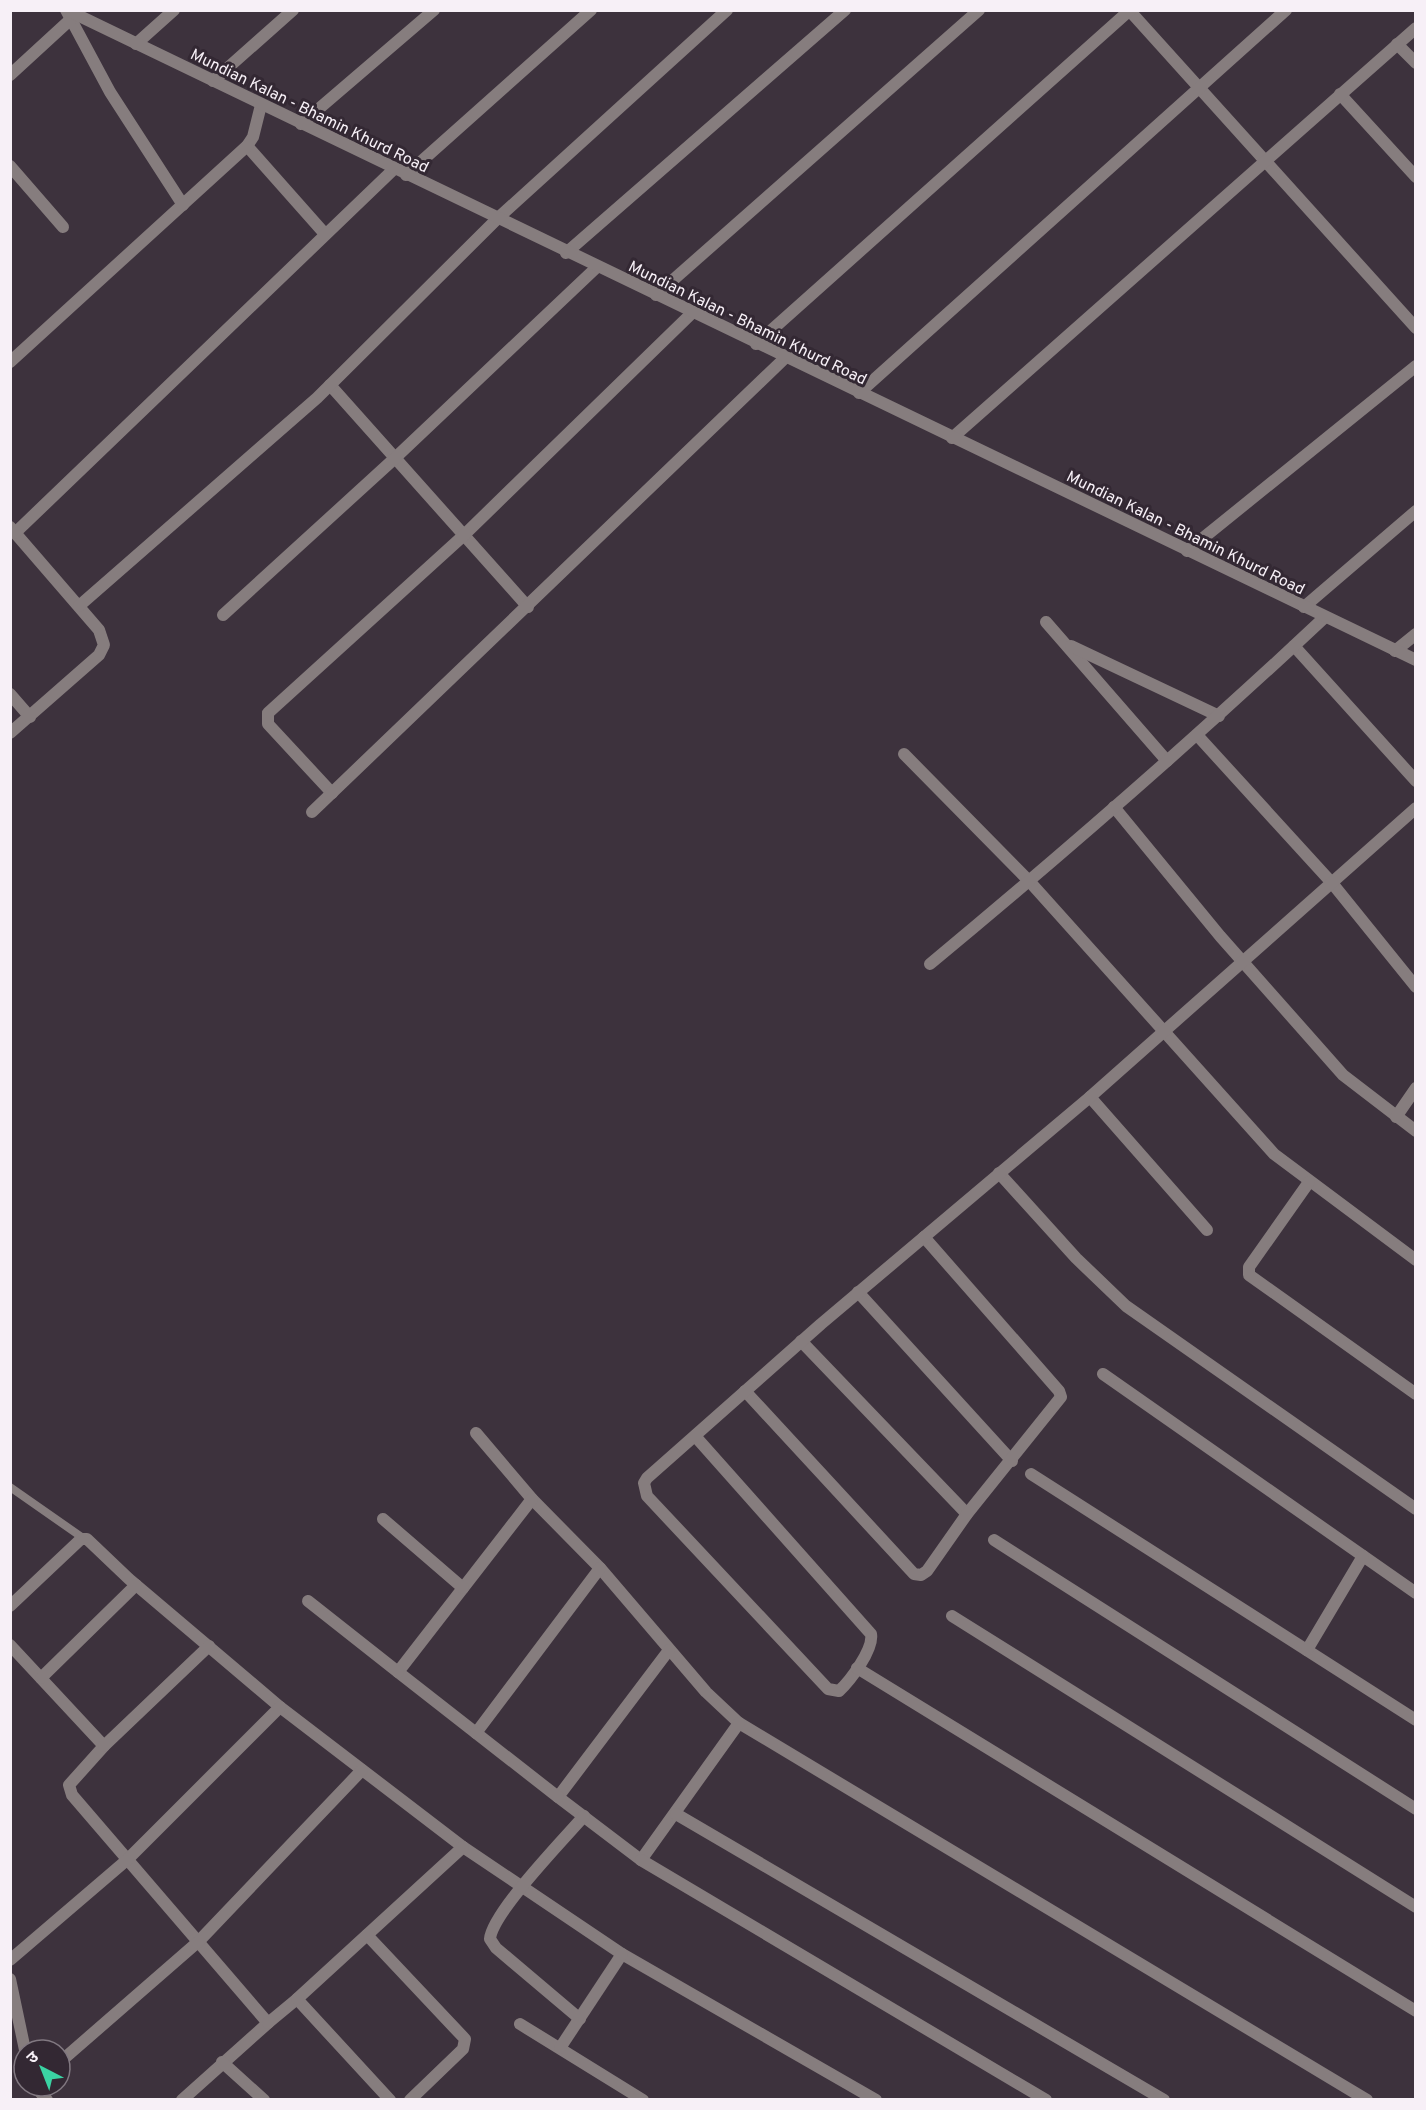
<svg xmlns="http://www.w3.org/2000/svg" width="1426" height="2110" viewBox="0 0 1426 2110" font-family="Overpass,'Noto Sans Devanagari',sans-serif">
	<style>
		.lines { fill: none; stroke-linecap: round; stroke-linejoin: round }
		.service { stroke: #867d7e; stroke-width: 8 }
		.minor { stroke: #867d7e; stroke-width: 12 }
		.tertiary { stroke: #867d7e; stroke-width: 12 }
		.labels { text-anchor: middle; stroke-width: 6; stroke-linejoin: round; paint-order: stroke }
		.street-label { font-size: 16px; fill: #f7f0f7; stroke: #332833 }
	</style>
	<rect width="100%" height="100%" fill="#3d323d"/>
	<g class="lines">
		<polyline class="service" points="10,1487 83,1538"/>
		<g class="minor">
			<polyline points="66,10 110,92 183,205"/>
			<polyline points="1129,10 1416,328"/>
			<polyline points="136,44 174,10"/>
			<polyline points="1397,44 1416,63"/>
			<polyline points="10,75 71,19"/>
			<polyline points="213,81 293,10"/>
			<polyline points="1340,94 1416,177"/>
			<polyline points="301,124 434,10"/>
			<polyline points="247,146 325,234"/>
			<polyline points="10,166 63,227"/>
			<polyline points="406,175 591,10"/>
			<polyline points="566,253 845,10"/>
			<polyline points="656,295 979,10"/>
			<polyline points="756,344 1130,10"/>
			<polyline points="10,362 247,146 253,137 261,105"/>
			<polyline points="330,385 528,607"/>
			<polyline points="859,393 1286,10"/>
			<polyline points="952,438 1416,28"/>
			<polyline points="10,527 99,630 104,645 99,655 10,733"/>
			<polyline points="15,533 394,169"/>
			<polyline points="1187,551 1416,366"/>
			<polyline points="79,606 317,398 497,219 727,10"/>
			<polyline points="1304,607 1416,511"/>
			<polyline points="223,615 394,459 597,267"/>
			<polyline points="1046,622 1167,761"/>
			<polyline points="1071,646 1219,716"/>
			<polyline points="1294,646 1416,781"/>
			<polyline points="1395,651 1416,634"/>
			<polyline points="10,694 30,717"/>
			<polyline points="1197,735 1332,883 1416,987"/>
			<polyline points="904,754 1030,882 1274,1154 1416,1260"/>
			<polyline points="332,793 268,724 268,713 463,536 692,313"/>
			<polyline points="1114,807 1220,936 1343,1075 1416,1131"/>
			<polyline points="312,812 785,358"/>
			<path d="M930 964C1065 852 1197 737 1325 617"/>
			<polyline points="1090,1097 1207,1230"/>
			<polyline points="1396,1117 1416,1088"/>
			<polyline points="999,1173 1076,1258 1126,1306 1416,1509"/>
			<polyline points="1309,1182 1249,1267 1249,1275 1416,1394"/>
			<polyline points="858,1292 1012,1461"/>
			<polyline points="801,1341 967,1514"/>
			<polyline points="1103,1374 1416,1593"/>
			<polyline points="745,1391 914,1574 921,1575 927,1571 967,1514 1061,1397 1059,1391 924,1237"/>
			<polyline points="476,1433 532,1499 600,1568 706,1692 739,1723 1367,2100"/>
			<path d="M695 1436 871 1634C874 1649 850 1681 839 1691L828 1689 647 1496 644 1483 647 1478 821 1324 1090 1097 1416 808"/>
			<polyline points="1031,1474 1416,1720"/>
			<polyline points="532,1499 398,1672 476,1733 600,1568"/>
			<polyline points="383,1519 463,1588"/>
			<polyline points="994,1540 1416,1809"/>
			<polyline points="308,1601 398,1672"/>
			<polyline points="10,1606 81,1539 87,1539 129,1579 280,1707 463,1847 622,1954 876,2100"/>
			<polyline points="952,1616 1416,1907"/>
			<polyline points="10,1645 104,1746 69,1785 72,1795 268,2023 182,2100"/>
			<polyline points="669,1650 558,1797 641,1860 739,1723"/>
			<polyline points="1307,1650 1363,1556"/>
			<polyline points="857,1668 1416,2011"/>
			<polyline points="41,1678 136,1585"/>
			<polyline points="476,1733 558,1797"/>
			<polyline points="104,1746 209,1646"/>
			<polyline points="676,1814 1164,2100"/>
			<polyline points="641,1860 1046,2100"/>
			<polyline points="367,1935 465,2039 463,2049 410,2100"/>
			<polyline points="10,1960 128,1859 280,1707"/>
			<polyline points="10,1979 25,2050"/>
			<path d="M580 2019 496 1948 490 1939C492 1913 564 1839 584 1816"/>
			<polyline points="268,2023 297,1999"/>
			<polyline points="520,2024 643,2100"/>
			<polyline points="560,2048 622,1954"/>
			<polyline points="60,2062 199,1941 362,1770"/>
			<polyline points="222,2062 264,2100"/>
			<polyline points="35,2086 47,2100"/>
			<polyline points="390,2100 297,1999 463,1847"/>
		</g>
		<polyline class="tertiary" points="67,10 1416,660"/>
	</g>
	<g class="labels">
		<g class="street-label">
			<text transform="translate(310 110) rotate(26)" y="6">Mundian Kalan - Bhamin Khurd Road</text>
			<text transform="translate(748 322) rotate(26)" y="6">Mundian Kalan - Bhamin Khurd Road</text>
			<text transform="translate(1186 532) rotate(26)" y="6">Mundian Kalan - Bhamin Khurd Road</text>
		</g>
	</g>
	<rect width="1426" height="2110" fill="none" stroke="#f7f0f7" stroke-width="24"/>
	<g transform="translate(42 2068) rotate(318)"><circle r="28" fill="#332833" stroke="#817881" stroke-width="1.5"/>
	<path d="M0-4.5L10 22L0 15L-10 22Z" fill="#3bd4a4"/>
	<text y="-9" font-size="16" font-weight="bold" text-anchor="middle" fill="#f7f0f7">उ</text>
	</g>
</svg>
